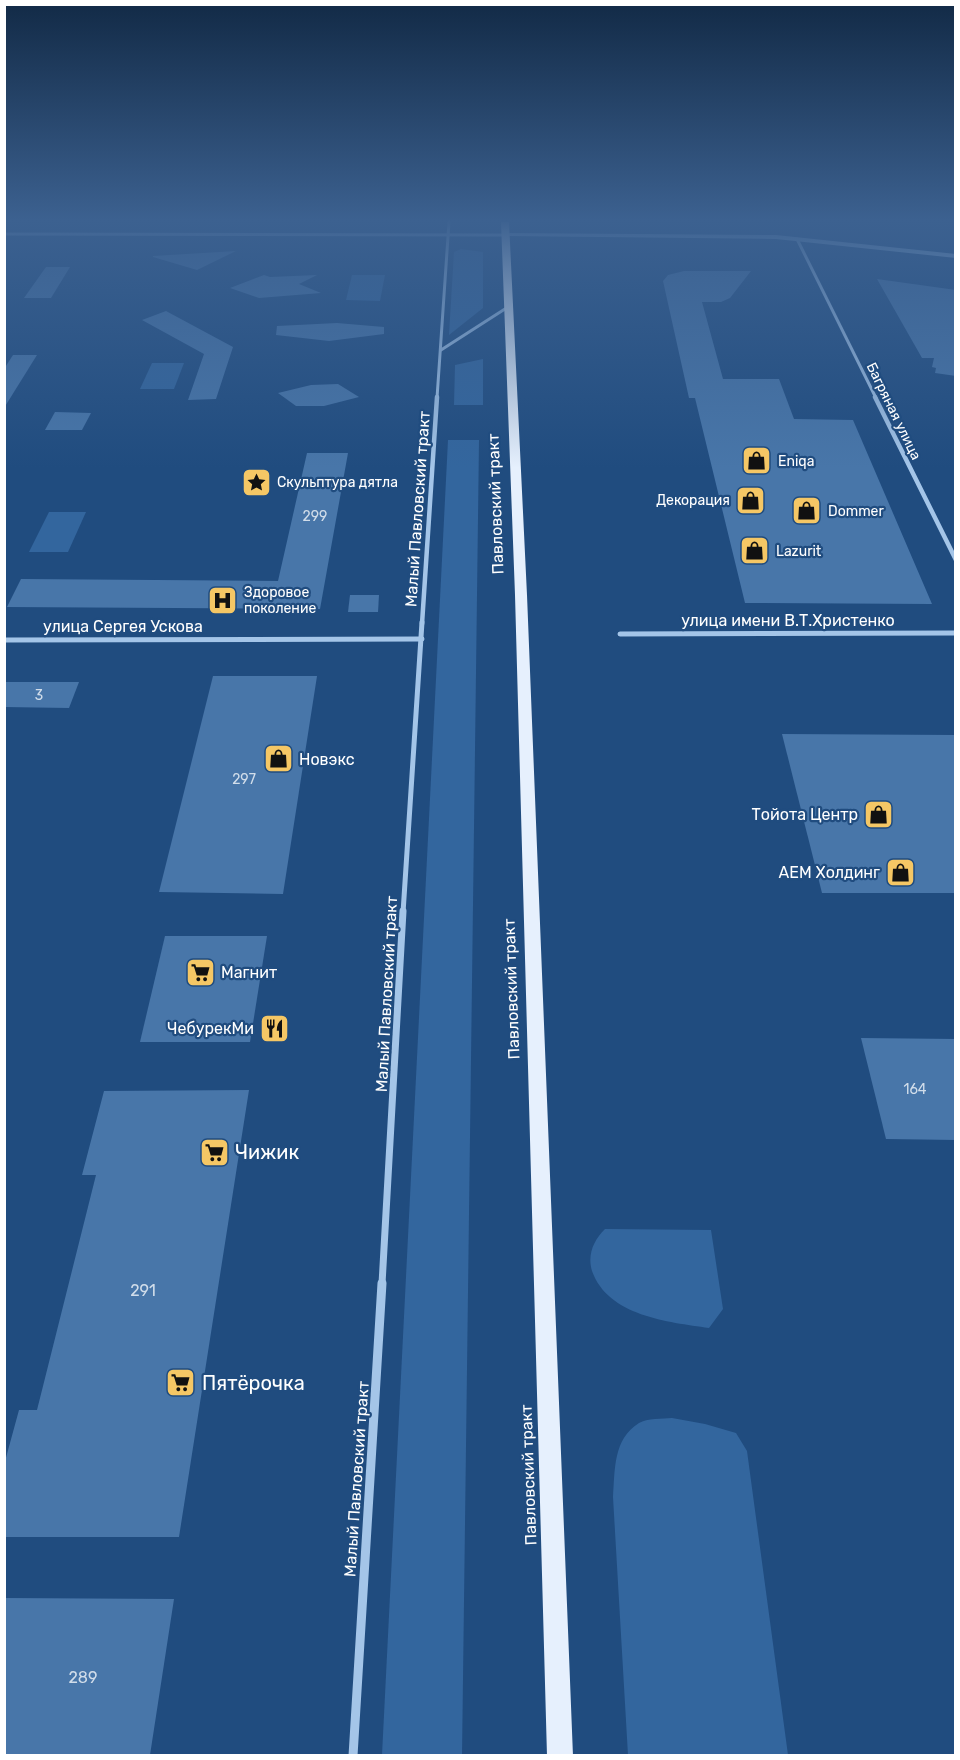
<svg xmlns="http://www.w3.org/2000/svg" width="960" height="1760" viewBox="0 0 960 1760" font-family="Rubik,sans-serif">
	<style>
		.green { fill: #33669e }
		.building { fill: #4876a9 }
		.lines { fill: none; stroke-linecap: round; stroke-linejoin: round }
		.minor-far4 { stroke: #a4c5e8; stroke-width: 3 }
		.minor-far3 { stroke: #a4c5e8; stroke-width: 4.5 }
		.minor-far2 { stroke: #a4c5e8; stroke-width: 5 }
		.minor-far1 { stroke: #a4c5e8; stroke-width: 7 }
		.minor { stroke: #a4c5e8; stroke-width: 9 }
		.tertiary { fill: #a4c5e8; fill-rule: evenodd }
		.primary { fill: #e6f0fd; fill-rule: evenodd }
		.labels { text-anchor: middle; stroke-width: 4.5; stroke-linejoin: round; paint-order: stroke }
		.far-street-label { font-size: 14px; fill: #fff; stroke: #204c7f }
		.far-poi-label { font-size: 14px; fill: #fff; stroke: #204c7f; text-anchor: start }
		.number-label { font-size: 14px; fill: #d1ddea }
		.street-label { font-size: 16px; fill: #fff; stroke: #204c7f }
		.poi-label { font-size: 16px; fill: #fff; stroke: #204c7f; text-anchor: end }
		.near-number-label { font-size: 16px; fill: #d1ddea }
		.near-poi-label { font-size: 20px; fill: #fff; stroke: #204c7f; text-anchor: start }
	</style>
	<rect width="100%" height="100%" fill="#204c7f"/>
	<g class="green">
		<polygon points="461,249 483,252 483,308 449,335 454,252"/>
		<polygon points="352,275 385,275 380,301 346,300"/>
		<polygon points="483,359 483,405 454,405 455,365"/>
		<polygon points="152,363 184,363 174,389 140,389"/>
		<polygon points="448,440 479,440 462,1755 382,1755"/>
		<polygon points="49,512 86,512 68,552 29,552"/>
		<path d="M605 1229 711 1230 723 1309 709 1328C668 1322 608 1316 592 1271 587 1254 594 1240 605 1229Z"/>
		<path d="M672 1418 705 1424 736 1433 747 1451 788 1755H628L613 1497C615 1470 613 1439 639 1423 647 1418 663 1419 672 1418Z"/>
	</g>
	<g class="building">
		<polygon points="236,251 197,270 153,257 153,256"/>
		<polygon points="46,267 70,267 51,298 24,298"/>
		<polygon points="684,271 751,271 730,298 721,302 702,302 723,379 779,379 794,419 853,420 932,604 745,603 695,398 689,398 663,281 668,275"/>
		<polygon points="264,275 270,277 317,275 299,284 321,293 259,298 230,288"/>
		<polygon points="877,279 956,290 956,376 935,373 936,368 932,367 934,358 922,358"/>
		<polygon points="166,311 233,347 216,399 188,400 204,354 142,320"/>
		<polygon points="337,323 384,327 384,334 329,341 276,335 277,326"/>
		<polygon points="13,355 37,355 4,408 4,369"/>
		<polygon points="338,384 359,397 324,406 296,406 278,393 311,385"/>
		<polygon points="55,412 91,413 82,430 45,430"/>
		<polygon points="307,453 348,453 320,609 7,607 21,579 278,581"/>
		<polygon points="350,595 379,595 378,612 348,612"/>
		<polygon points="213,676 317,676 283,894 159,892"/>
		<polygon points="4,682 79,682 69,708 4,707"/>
		<polygon points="782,734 956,735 956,893 822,893"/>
		<polygon points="165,936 267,936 250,1042 140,1042"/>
		<polygon points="861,1038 956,1039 956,1140 886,1139"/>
		<polygon points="249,1090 179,1537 4,1537 4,1465 19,1410 37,1410 96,1175 82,1175 104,1091"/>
		<polygon points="4,1598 174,1599 150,1755 4,1755"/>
	</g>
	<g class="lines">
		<g class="minor-far4">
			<polyline points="4,234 505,235"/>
			<polyline points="797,239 876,398"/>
			<polyline points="441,350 508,307"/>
			<polyline points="437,398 449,222"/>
		</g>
		<g class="minor-far3">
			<polyline points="875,397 956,560"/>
			<polyline points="422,624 437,397"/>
		</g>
		<g class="minor-far2">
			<polyline points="620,634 956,633"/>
			<polyline points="4,640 422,639"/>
			<polyline points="403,913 422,622"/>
		</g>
		<polyline class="minor-far1" points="382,1284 403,911"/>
		<polyline class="minor" points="353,1756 382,1283"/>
		<polygon class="tertiary" points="505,233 776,235 956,254 956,258 776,239 503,236"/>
		<polygon class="primary" points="501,222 509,222 527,595 573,1756 547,1756 515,595"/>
	</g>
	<linearGradient id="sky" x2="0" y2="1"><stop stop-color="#122a46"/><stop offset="0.47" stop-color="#3c6190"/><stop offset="1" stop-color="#3c6190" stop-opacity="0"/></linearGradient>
	<rect width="960" height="468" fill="url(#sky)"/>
	<defs>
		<symbol id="shop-square" viewBox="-11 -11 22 22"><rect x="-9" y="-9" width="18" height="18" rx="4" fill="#f5c765" stroke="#204c7f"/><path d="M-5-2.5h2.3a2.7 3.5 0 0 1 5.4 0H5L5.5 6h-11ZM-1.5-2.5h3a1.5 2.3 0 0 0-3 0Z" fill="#111"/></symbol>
		<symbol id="sight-square" viewBox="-11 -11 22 22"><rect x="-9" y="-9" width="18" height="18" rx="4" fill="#f5c765" stroke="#204c7f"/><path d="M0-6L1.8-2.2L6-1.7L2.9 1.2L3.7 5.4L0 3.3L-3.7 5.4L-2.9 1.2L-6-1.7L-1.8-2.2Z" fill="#111"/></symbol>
		<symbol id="hospital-square" viewBox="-11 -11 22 22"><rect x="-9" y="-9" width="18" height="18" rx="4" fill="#f5c765" stroke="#204c7f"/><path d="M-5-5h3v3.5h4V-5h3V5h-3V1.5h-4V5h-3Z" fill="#111"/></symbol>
		<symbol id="supermarket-square" viewBox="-11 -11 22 22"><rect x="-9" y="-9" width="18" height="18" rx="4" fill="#f5c765" stroke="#204c7f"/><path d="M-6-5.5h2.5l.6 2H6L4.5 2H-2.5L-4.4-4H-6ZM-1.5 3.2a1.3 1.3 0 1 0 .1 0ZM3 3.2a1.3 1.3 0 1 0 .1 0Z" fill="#111"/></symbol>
		<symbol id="restaurant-square" viewBox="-11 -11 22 22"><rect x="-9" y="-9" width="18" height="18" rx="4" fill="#f5c765" stroke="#204c7f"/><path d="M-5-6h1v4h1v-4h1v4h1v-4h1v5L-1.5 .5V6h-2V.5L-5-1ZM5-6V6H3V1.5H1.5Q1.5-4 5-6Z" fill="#111"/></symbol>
	</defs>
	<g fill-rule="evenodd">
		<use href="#shop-square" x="740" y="444" width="33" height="33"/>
		<use href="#sight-square" x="240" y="466" width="33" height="33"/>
		<use href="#shop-square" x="734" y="484" width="33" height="33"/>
		<use href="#shop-square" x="790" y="494" width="33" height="33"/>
		<use href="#shop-square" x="738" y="534" width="33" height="33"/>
		<use href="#hospital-square" x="206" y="584" width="33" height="33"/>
		<use href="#shop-square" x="262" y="742" width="33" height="33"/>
		<use href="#shop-square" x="862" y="798" width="33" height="33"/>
		<use href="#shop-square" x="884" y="856" width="33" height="33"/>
		<use href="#supermarket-square" x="184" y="956" width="33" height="33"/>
		<use href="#restaurant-square" x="258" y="1012" width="33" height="33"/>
		<use href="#supermarket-square" x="198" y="1136" width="33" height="33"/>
		<use href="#supermarket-square" x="164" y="1366" width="33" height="33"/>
	</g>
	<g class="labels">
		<g class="far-street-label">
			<text transform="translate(894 411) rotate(64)" y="5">Багряная улица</text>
		</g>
		<g class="far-poi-label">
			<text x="778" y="466">Eniqa</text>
			<text x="277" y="487">Скульптура дятла</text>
			<text x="730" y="505" text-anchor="end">Декорация</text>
			<text x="828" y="516">Dommer</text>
			<text x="776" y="556">Lazurit</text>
			<text x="244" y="597">Здоровое<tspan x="244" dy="16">поколение</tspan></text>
		</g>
		<g class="number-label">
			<text x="315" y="521">299</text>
			<text x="39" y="700">3</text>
			<text x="244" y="784">297</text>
			<text x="915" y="1094">164</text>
		</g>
		<g class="street-label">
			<text transform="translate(495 504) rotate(-92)" y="6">Павловский тракт</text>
			<text transform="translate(417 509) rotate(-86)" y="6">Малый Павловский тракт</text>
			<text x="788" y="626">улица имени В.Т.Христенко</text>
			<text x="123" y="632">улица Сергея Ускова</text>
			<text transform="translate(511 989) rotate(-92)" y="6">Павловский тракт</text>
			<text transform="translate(386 994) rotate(-87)" y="6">Малый Павловский тракт</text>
			<text transform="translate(528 1475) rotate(-92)" y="6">Павловский тракт</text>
			<text transform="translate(356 1479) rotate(-86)" y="6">Малый Павловский тракт</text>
		</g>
		<g class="poi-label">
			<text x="299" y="765" text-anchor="start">Новэкс</text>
			<text x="858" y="820">Тойота Центр</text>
			<text x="880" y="878">АЕМ Холдинг</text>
			<text x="221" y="978" text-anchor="start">Магнит</text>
			<text x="254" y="1034">ЧебурекМи</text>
		</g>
		<g class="near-number-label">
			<text x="143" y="1296">291</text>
			<text x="83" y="1683">289</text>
		</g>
		<g class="near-poi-label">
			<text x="235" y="1159">Чижик</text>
			<text x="202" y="1390">Пятёрочка</text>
		</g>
	</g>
	<rect width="960" height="1760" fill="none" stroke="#ffffff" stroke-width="12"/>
</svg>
